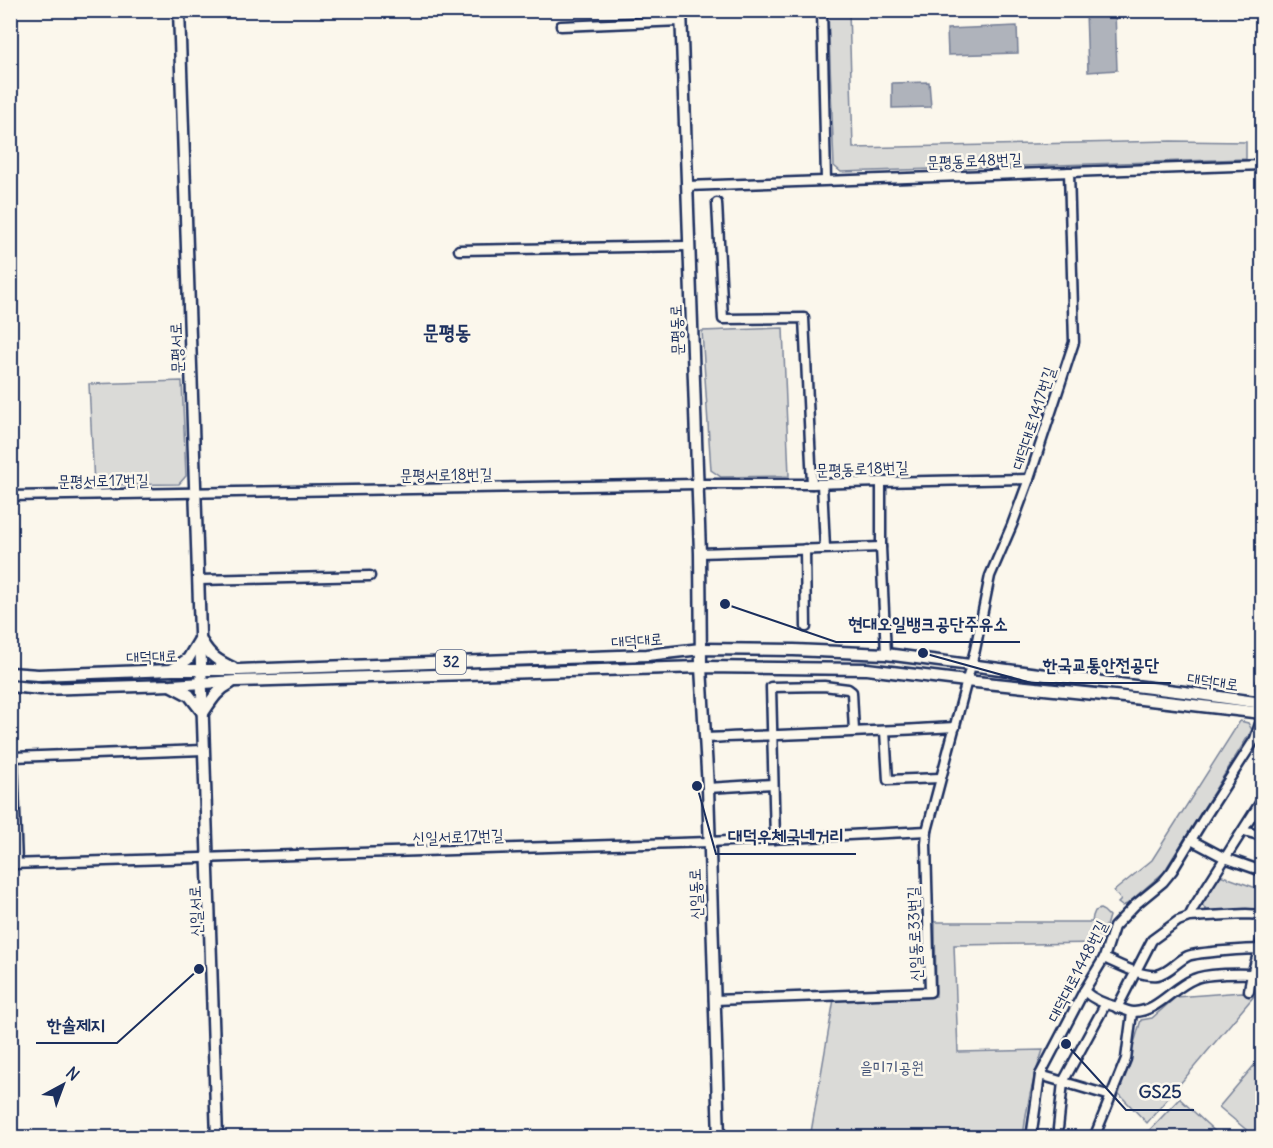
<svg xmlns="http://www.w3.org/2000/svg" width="1273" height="1148" viewBox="0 0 1273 1148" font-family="Delius,'Poor Story',sans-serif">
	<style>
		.green { fill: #dadad7; stroke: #7a849a; stroke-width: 1.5 }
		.water { fill: #afb3bb; stroke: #747e96; stroke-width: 1.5 }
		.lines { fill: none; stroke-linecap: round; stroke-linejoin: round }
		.minor-casing { stroke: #1b2f5e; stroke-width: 13 }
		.major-casing { stroke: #1b2f5e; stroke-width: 15 }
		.minor { stroke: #fbf7ec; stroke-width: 8 }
		.major { stroke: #fbf7ec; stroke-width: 10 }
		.labels { text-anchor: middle; stroke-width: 5; stroke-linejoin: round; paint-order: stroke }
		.shield { fill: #fbf7ec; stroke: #5e6b89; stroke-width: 1.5 }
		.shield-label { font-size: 15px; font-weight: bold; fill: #1b2f5e }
		.street-label { font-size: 16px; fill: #1b2f5e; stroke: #fbf7ec }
		.park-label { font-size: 16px; fill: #415176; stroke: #fbf7ec }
		.quarter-label { font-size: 20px; font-weight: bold; fill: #1b2f5e; stroke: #fbf7ec }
		.leader { fill: none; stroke: #1b2f5e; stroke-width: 2 }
		.callout-dot { fill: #1b2f5e; stroke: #fbf7ec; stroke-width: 2 }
		.callout-label { font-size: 18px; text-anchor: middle; font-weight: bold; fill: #1b2f5e; stroke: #fbf7ec; stroke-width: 5; stroke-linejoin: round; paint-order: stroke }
	</style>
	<rect width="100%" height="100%" fill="#fbf7ec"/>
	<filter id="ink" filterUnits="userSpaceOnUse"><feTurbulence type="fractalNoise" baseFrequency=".0167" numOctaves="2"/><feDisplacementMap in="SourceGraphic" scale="12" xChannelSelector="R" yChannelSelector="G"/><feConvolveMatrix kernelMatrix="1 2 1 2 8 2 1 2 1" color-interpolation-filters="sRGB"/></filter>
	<g filter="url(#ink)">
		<g class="green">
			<polygon points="828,11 849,11 853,148 1171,141 1246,142 1246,159 841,172 834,166"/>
			<polygon points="783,328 789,476 721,477 711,470 702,331"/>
			<polygon points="182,381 186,476 179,484 94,485 89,384"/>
			<polygon points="1240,721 1248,723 1252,730 1164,872 1127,904 1122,906 1118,903 1121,900 1114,891 1152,860"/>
			<polygon points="1217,874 1262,890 1262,912 1206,910 1200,902"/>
			<path d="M1100 909 1104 911 1109 916 1101 943 954 945 958 1052 1043 1050C1033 1078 1026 1108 1023 1137L810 1138 834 999 936 996 935 922H1092L1093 916 1095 911Z"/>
			<polygon points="1242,992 1254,996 1147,1123 1119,1094 1141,1020 1152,1018 1176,997"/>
			<polygon points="1262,1056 1262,1135 1261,1137 1255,1137 1219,1107"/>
			<polygon points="1180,1098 1180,1099 1221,1137 1143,1137"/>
		</g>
		<g class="water">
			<polygon points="1086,11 1115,11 1117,70 1088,72"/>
			<polygon points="1017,26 1018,53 948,55 947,29"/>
			<polygon points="929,82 931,107 892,108 892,83"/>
		</g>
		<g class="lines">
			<defs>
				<g id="minor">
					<polyline points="822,10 826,180"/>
					<polyline points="561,26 681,21"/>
					<polyline points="687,186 1262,165"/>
					<polyline points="717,203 723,319 804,318 812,484"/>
					<polyline points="459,250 688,246"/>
					<polyline points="881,482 881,547 886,654"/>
					<polyline points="822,484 825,548"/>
					<polyline points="10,496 697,484 812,484 881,482 1029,479"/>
					<polyline points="805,549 806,627"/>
					<polyline points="700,553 881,547"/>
					<polyline points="199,580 370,576"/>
					<polyline points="1262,682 1261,688 1262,699"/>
					<polyline points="885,731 888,780 940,778"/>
					<path d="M705 738C789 734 872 732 955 727"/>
					<polyline points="708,788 773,784"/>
					<polyline points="1244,831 1262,836"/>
					<polyline points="775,839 771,687 824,686 848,689 852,692 854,731"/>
					<polyline points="1191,840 1225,858 1262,871"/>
					<polyline points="10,864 709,842 927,831"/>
					<polyline points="17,864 13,757 203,750"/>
					<polyline points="1189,917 1246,914 1262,915"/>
					<path d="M1104 958C1118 964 1141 977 1157 975 1169 973 1177 961 1188 956 1198 952 1250 949 1262 949"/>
					<path d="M1084 991C1094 1000 1104 1004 1117 1007 1122 1009 1128 1012 1134 1012 1158 1011 1172 988 1194 979 1209 972 1245 974 1262 974"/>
					<path d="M1249 991C1251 971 1259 956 1262 937"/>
					<polyline points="714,1000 930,992 926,844 927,831 975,650 990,576 1012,525 1029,479 1074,342 1069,172"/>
					<polyline points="1117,1008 1152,940 1178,921 1189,917 1194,907 1262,800"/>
					<polyline points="1040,1075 1111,1096"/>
					<polyline points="1031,1138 1040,1075 1084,991 1104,958 1114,927 1135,905 1163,882 1172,871 1205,817 1255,739 1262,717"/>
					<polyline points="1057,1138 1063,1082 1105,1005"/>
					<polyline points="1094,1138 1126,1059 1132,1013"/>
				</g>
				<g id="major">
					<polyline points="179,10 217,1138"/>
					<polyline points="681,10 700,553 701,667 708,788 719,1138"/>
					<path d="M202 642C210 656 218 661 233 668"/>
					<polyline points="173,669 188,659 200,639"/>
					<polyline points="10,673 38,675 172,670 239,670 647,655 701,649 794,650 886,654 1061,677 1184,692 1262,703"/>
					<polyline points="10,686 41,689 171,685 236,681 701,667 867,669 966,681 1124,697 1262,713"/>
					<polyline points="172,686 189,695 203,713"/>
					<path d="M203 713C211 701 217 690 231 683"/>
				</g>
			</defs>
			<use href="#minor" class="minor-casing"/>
			<use href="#major" class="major-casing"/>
			<use href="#minor" class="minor"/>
			<use href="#major" class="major"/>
		</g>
	</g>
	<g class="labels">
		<rect class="shield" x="436" y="650" width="30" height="24" rx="4.5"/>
		<g class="shield-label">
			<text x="451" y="667">32</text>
		</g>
		<g class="street-label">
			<text transform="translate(974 160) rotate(-2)" y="6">문평동로48번길</text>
			<text transform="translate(676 330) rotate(-92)" y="6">문평동로</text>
			<text transform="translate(176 348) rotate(-92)" y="6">문평서로</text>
			<text transform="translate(1033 418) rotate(-72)" y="6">대덕대로1417번길</text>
			<text transform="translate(862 468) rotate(-2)" y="6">문평동로18번길</text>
			<text transform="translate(446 474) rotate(-1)" y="6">문평서로18번길</text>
			<text transform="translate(103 480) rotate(-1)" y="6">문평서로17번길</text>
			<text transform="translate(637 640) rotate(-4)" y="6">대덕대로</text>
			<text transform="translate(152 656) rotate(-2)" y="6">대덕대로</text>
			<text transform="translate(1213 681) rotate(8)" y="6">대덕대로</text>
			<text transform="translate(458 836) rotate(-2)" y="6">신일서로17번길</text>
			<text transform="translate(695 894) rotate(-92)" y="6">신일동로</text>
			<text transform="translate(195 911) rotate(-92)" y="6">신일서로</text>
			<text transform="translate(914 934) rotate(-92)" y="6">신일동로33번길</text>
			<text transform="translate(1077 971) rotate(-63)" y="6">대덕대로1448번길</text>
		</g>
		<g class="park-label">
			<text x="892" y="1073">을미기공원</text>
		</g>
		<g class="quarter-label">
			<text x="447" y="339">문평동</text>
		</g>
	</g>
	<path class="leader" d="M725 604L836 642H1020M923 653L1031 683H1171M697 786L716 854H856M199 969L117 1043H36M1066 1044L1126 1110H1194"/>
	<g class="callout-dot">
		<circle cx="725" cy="604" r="6"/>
		<circle cx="923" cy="653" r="6"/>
		<circle cx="697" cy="786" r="6"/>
		<circle cx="199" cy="969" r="6"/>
		<circle cx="1066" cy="1044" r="6"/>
	</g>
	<g class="callout-label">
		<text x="928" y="630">현대오일뱅크공단주유소</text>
		<text x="1101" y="671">한국교통안전공단</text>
		<text x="786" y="842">대덕우체국네거리</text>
		<text x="76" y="1031">한솔제지</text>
		<text x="1160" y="1098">GS25</text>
	</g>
	<rect width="1273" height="1148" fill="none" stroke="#fbf7ec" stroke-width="36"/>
	<rect x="18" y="18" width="1237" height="1112" fill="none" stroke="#1b2f5e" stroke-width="2" filter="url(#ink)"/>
	<g transform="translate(63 1085) rotate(41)" stroke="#fbf7ec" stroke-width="4.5" paint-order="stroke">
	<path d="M0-4.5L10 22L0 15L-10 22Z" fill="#1b2f5e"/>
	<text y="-9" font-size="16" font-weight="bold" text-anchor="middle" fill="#1b2f5e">N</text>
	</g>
</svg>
